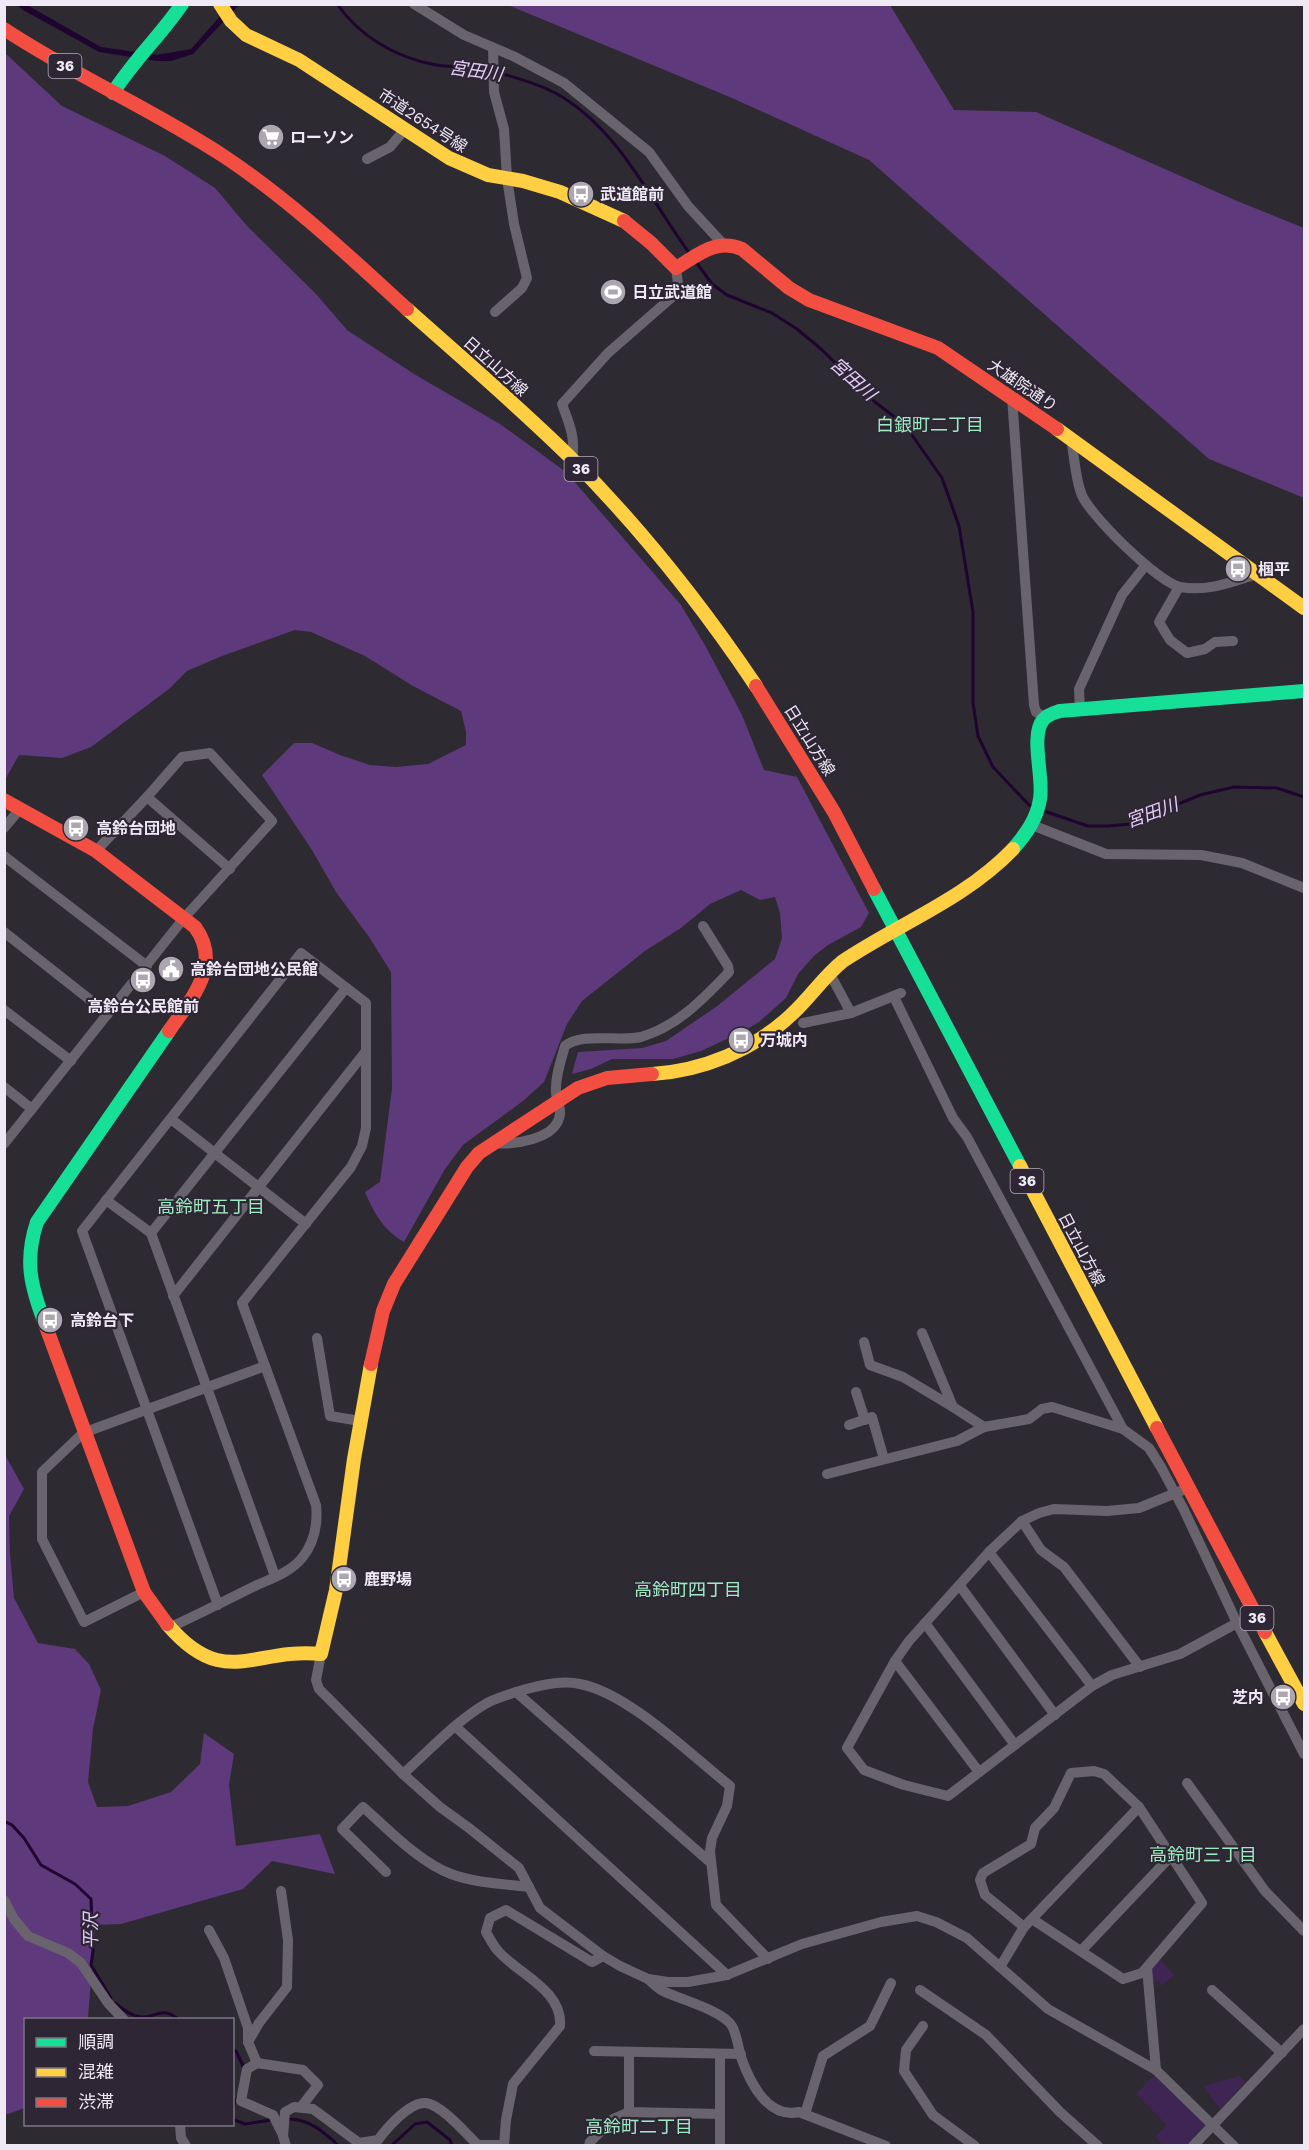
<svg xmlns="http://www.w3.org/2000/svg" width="1309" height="2150" viewBox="0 0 1309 2150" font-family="'Work Sans','Noto Sans JP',sans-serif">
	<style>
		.green { fill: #3f2553 }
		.forest { fill: #5e397b }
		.water { fill: #1f0430 }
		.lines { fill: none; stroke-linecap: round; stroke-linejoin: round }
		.stream { stroke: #1f0430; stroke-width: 3 }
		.street { stroke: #69636e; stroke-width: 10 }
		.fast { stroke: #16e098; stroke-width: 14 }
		.slow { stroke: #ffcf43; stroke-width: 14 }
		.jam { stroke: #f24e42; stroke-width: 14 }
		.labels { text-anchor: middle; stroke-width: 4.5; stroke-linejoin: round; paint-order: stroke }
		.shield { fill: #2e2635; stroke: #b4aebb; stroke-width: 1.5 }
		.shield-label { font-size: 15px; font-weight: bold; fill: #eee9f4 }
		.street-label { font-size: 16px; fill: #eee9f4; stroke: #2e2635 }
		.poi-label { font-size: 16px; font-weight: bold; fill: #eee9f4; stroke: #2e2635; text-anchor: start }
		.water-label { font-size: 18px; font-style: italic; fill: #e4cef8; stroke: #2e2635 }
		.neighbourhood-label { font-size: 18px; fill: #9cecbf; stroke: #2e2635 }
	</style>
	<rect width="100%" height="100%" fill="#2e2a32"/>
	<g class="green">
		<polygon points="1157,1956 1174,1975 1161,1986 1159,1981 1148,1983 1147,1968"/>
		<polygon points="1155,2075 1206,2124 1187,2145 1163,2145 1155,2137 1167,2125 1136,2094"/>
		<polygon points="1239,2076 1245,2082 1220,2109 1203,2086"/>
	</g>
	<g class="forest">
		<polygon points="508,5 890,5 954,110 1036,112 1237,201 1304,228 1304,498 1209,459 869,160 732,98"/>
		<path d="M5 53 62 106 165 156 215 188 247 226 316 294 347 330 414 374 500 424 566 472 681 605 706 647 742 715 764 770 797 777 869 913 861 927 828 945 814 956 798 974 786 998 759 1022 744 1031 701 1051 673 1059H612L591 1069 572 1074 578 1052 642 1048 666 1041 716 1007 775 959 782 938 780 913 775 897 760 900 741 890 710 904 681 928 645 951 582 1001 567 1024 544 1082 523 1101 463 1145 445 1169 404 1242C384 1231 374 1213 365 1192L380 1182 392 1088 391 972 369 937 336 892 312 850 262 775 294 743H312L340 755 370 765 396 767 428 764 466 745V732L461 711 413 686 365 656 311 632 295 630 222 656 187 671 169 689 91 747 62 758 19 755 6 778 5 776Z"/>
		<polygon points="4,1453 24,1489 9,1516 10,1555 14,1598 38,1643 75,1649 89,1664 101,1690 93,1729 88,1782 97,1807 128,1806 171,1792 200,1764 204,1733 234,1754 229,1785 236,1846 320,1834 335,1874 272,1861 243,1889 121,1924 95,1925 88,2019 26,2020 25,2108 5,2115"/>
	</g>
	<polygon class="water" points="17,5 27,5 101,47 157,55 191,49 230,5 239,5 193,54 171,61 157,61 99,52 23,10"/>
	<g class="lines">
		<g class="stream">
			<path d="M337 4C360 37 397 58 436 65 447 67 458 66 468 67 496 71 541 83 564 98 621 134 651 201 690 254"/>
			<polyline points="696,262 712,284 727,295 772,313 797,329 821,349 875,402 905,425 942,478 959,526 973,612 973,703 978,736 993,767 1029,805 1035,807"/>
			<polyline points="1044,811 1088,826 1108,826 1131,824 1200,795 1234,787 1277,788 1304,797"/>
			<polyline points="4,1821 12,1825 24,1838 41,1865 75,1884 91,1899 93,1951 91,1965 111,1998"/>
			<path d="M115 2003C123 2010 131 2016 141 2017 157 2018 162 2005 179 2020"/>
			<polyline points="232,2050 236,2051 244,2068"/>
			<polyline points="232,2109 237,2098"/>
			<polyline points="232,2119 245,2124 271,2120"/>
			<path d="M287 2119C308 2118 324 2132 339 2146"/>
			<polyline points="391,2146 415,2124 427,2122 450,2140 452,2146"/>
		</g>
		<g class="street">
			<polyline points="414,4 464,35 513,56 564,83 649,152 688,206 723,244"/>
			<polyline points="493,48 494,92 504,129 507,178 514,224 527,278 522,288 495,312"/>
			<polyline points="367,159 390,147 405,129"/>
			<polyline points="1012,397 1034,705 1036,712 1044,717"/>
			<path d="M1071 438C1074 455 1075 476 1081 493 1088 514 1158 582 1180 587 1207 592 1232 582 1257 574"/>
			<path d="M572 459C576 438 569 423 562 404L608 353 679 291 676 268"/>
			<polyline points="1179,587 1159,622 1170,640 1187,653 1205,649 1215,642 1233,641"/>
			<polyline points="1080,709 1079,689 1122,595 1145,566"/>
			<polyline points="147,797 230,869"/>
			<polyline points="1032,825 1106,854 1201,855 1242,863 1304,888"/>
			<polyline points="4,828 20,809"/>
			<polyline points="4,856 147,966"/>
			<polyline points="4,932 108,1014"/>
			<polyline points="829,972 851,1013"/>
			<polyline points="894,997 953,1118 967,1137 1123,1429 1149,1448 1161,1467 1184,1510 1237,1623 1304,1754"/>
			<polyline points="4,1010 71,1061"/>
			<polyline points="803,1023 851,1013 901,993"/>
			<polyline points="4,1087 32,1109"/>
			<polyline points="171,1119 306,1224"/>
			<path d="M493 1143C513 1145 557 1140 560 1114 561 1107 556 1099 556 1092 555 1077 561 1060 565 1046 581 1032 619 1042 641 1037 678 1026 703 999 729 972L728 966 703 926"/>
			<polyline points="4,1144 184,918 272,821 210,753 182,757 147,797 96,851"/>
			<polyline points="106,1200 151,1233 275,1576"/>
			<polyline points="151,1233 346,988"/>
			<polyline points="173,1296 366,1051"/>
			<polyline points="922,1333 953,1407 984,1427"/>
			<polyline points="317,1338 330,1416 360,1421"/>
			<polyline points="864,1342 870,1365 903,1377 953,1407"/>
			<polyline points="856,1392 865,1420"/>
			<polyline points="849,1425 872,1417 884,1459"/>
			<polyline points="827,1474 957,1441 984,1427 1029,1419 1042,1409 1052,1407 1123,1429"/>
			<polyline points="1188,1488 1139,1508 1107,1511 1054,1509 1039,1513 1022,1521 989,1552 909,1641 895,1661 847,1748 864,1770 904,1785 948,1796 1092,1686 1112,1675 1180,1654 1237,1623"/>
			<polyline points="1022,1521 1041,1550 1064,1567 1140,1667"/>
			<polyline points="989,1552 1092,1686"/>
			<polyline points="960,1586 1055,1715"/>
			<polyline points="144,1592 84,1622 42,1539 42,1472 83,1433 265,1366"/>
			<polyline points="925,1623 1015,1745"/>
			<path d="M171 1627C199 1614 227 1600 255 1586 270 1579 291 1572 302 1558 314 1543 318 1524 316 1505L242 1303 351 1167 362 1146 366 1128V1003L301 953 82 1231 218 1605"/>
			<polyline points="321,1654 316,1680 319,1689 336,1706 403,1774 440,1807 469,1828 519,1868 540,1908 603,1956 620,1966 648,1979 668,1982 688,1982 727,1975 802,1944 881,1922 917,1916 936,1922 967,1938 1048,2009 1156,2070 1234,2146"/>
			<polyline points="895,1661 979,1772"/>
			<polyline points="516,1692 711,1863"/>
			<polyline points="456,1727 727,1975"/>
			<path d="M403 1774C430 1750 456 1721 487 1703 499 1697 513 1693 526 1689 543 1685 562 1680 580 1684 628 1693 691 1755 730 1786L727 1806 712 1838 710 1851 716 1905 768 1959"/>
			<polyline points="1187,1783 1265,1891 1304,1931"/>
			<path d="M386 1872 342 1829 363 1807C388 1829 419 1862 451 1874 475 1883 503 1884 529 1887"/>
			<polyline points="4,1900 14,1919 28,1936 68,1953 81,1963 108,2003 124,2020"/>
			<polyline points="1024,1927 985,1895 980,1880 983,1873 1031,1844 1035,1828 1054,1808 1071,1773 1094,1771 1104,1774 1139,1807 1202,1903 1142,1973 1123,1979 1032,1919"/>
			<polyline points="209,1930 224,1958 248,2028 248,2042"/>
			<polyline points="1081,1951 1171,1856"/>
			<polyline points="1000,1967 1024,1927 1139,1807"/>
			<polyline points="1147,1968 1156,2070"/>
			<path d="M648 1979C653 1983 657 1988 663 1991 679 1999 724 2011 732 2026 737 2035 738 2047 741 2057 750 2083 768 2119 799 2112L886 2146"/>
			<polyline points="920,1990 986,2035 1060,2112 1098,2146"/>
			<polyline points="1212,1990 1282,2053"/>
			<polyline points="923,2026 906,2050 904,2071 933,2115 975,2146"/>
			<polyline points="594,2051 741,2054"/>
			<polyline points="629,2052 629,2112 720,2114"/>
			<polyline points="720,2054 720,2146"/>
			<polyline points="257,2063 248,2042 259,2023 287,1987 288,1940 281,1891"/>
			<polyline points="805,2114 823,2056 870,2026 891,1983"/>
			<polyline points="180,2124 181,2138 186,2146"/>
			<polyline points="282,2133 273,2115 241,2101 247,2069 257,2063 303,2070 318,2085 301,2107"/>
			<path d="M286 2146 283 2136 285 2112 294 2107 313 2109 359 2143 378 2140C387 2128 410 2101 426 2103 442 2105 466 2134 478 2145H504L506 2120 513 2084 560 2026C563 1991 520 1975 499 1952 494 1947 490 1939 486 1932L490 1918 506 1910 592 1962 603 1956"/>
			<polyline points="589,2146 590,2142 613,2119 629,2112"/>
			<polyline points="1193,2146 1304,2029"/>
		</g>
		<g class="fast">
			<path d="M113 93C133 61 161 35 182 4"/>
			<path d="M1013 849C1026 834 1037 819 1040 799 1044 778 1030 736 1043 720 1048 714 1054 713 1060 711L1304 691"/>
			<polyline points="874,889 1020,1166"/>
			<path d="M45 1324C31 1287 24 1261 37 1222L169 1031"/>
		</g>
		<g class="slow">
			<polyline points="220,4 231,21 246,35 299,60 449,158 488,175 523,181 560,192 624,221"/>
			<path d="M407 309C462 358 517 405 569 456 639 526 701 604 756 686"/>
			<polyline points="1057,429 1304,608"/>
			<path d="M652 1074C702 1071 754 1050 791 1015 810 998 823 977 843 961 900 923 965 899 1013 849"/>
			<polyline points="1020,1166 1157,1428"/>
			<path d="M167 1624C224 1691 253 1647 321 1654L336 1590 354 1459 371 1364"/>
			<polyline points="1265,1632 1304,1704"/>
		</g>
		<g class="jam">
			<path d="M4 29C75 76 154 110 225 157 291 201 349 256 407 309"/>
			<path d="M624 221 651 243 676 268C698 255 716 238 742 249L789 288 809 300 938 348 1057 429"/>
			<polyline points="756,686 834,812 874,889"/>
			<path d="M4 800 96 851 195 927C223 965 191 999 169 1031"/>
			<polyline points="45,1324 144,1592 167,1624"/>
			<polyline points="371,1364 383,1311 394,1284 467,1167 479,1153 578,1088 607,1078 652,1074"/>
			<polyline points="1157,1428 1265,1632"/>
		</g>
	</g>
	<defs>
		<symbol id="supermarket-disc" viewBox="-11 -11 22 22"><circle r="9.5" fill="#aba6b0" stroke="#2e2635"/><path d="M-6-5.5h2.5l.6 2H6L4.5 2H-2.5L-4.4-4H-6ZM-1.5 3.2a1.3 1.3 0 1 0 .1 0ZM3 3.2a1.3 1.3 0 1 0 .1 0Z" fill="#fff"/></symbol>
		<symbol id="bus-disc" viewBox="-11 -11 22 22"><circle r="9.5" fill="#aba6b0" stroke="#2e2635"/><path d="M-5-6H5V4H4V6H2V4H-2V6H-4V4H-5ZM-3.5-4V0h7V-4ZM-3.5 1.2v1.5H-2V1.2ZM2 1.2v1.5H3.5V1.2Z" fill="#fff"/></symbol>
		<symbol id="stadium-disc" viewBox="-11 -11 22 22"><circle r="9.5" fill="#aba6b0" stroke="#2e2635"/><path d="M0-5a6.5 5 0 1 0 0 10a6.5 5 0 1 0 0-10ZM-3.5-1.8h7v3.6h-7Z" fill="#fff"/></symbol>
		<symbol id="civic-disc" viewBox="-11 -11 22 22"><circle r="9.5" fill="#aba6b0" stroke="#2e2635"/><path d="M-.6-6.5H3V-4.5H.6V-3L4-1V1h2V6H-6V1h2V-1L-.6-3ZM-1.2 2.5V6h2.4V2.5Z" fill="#fff"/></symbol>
	</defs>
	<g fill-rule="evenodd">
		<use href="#supermarket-disc" x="256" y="122" width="30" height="30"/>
		<use href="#bus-disc" x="566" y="179" width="30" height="30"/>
		<use href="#stadium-disc" x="598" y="277" width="30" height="30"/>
		<use href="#bus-disc" x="1223" y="554" width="30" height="30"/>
		<use href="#bus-disc" x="61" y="813" width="30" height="30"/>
		<use href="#civic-disc" x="156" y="954" width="30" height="30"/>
		<use href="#bus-disc" x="128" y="965" width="30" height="30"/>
		<use href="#bus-disc" x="726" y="1025" width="30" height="30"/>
		<use href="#bus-disc" x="35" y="1305" width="30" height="30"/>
		<use href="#bus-disc" x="329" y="1564" width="30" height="30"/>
		<use href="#bus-disc" x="1268" y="1682" width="30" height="30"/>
	</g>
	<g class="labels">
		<g class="shield">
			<rect x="48.5" y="54" width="33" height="24" rx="4.5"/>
			<rect x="564.5" y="457" width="33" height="24" rx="4.5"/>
			<rect x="1010.5" y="1169" width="33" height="24" rx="4.5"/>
			<rect x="1240.5" y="1606" width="33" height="24" rx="4.5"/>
		</g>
		<g class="shield-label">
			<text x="65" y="71">36</text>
			<text x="581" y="474">36</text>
			<text x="1027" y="1186">36</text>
			<text x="1257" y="1623">36</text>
		</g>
		<g class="street-label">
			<text transform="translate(423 120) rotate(33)" y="6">市道2654号線</text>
			<text transform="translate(496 366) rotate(42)" y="6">日立山方線</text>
			<text transform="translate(1023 385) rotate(34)" y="6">大雄院通り</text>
			<text transform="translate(810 740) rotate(58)" y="6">日立山方線</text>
			<text transform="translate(1082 1249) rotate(62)" y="6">日立山方線</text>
		</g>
		<g class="poi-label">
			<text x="290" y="143">ローソン</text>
			<text x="600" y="200">武道館前</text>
			<text x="632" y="298">日立武道館</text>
			<text x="1258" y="575">椢平</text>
			<text x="96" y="834">高鈴台団地</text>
			<text x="190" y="975">高鈴台団地公民館</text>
			<text x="143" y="1012" text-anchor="middle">高鈴台公民館前</text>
			<text x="760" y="1046">万城内</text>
			<text x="70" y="1326">高鈴台下</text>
			<text x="364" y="1585">鹿野場</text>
			<text x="1264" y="1703" text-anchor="end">芝内</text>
		</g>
		<g class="water-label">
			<text transform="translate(476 71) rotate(8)" y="6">宮田川</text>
			<text transform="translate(853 379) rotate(42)" y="6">宮田川</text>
			<text transform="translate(1152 813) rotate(-20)" y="6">宮田川</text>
			<text transform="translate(91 1931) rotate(-90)" y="6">平沢</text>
		</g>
		<g class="neighbourhood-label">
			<text x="930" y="431">白銀町二丁目</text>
			<text x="211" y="1213">高鈴町五丁目</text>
			<text x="688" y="1596">高鈴町四丁目</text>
			<text x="1203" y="1861">高鈴町三丁目</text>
			<text x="639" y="2133">高鈴町二丁目</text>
		</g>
	</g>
	<rect width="1309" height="2150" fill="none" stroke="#eee9f4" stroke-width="12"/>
	<rect x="24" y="2018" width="210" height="108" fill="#2e2635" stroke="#7b7481" stroke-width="1.5"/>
	<rect x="36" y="2038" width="30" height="9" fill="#16e098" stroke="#7b7481" stroke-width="1.5"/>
	<text x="78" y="2048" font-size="18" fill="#eee9f4">順調</text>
	<rect x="36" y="2068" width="30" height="9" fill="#ffcf43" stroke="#7b7481" stroke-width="1.5"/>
	<text x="78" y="2078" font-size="18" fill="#eee9f4">混雑</text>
	<rect x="36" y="2098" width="30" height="9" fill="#f24e42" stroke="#7b7481" stroke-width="1.5"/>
	<text x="78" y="2108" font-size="18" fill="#eee9f4">渋滞</text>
</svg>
